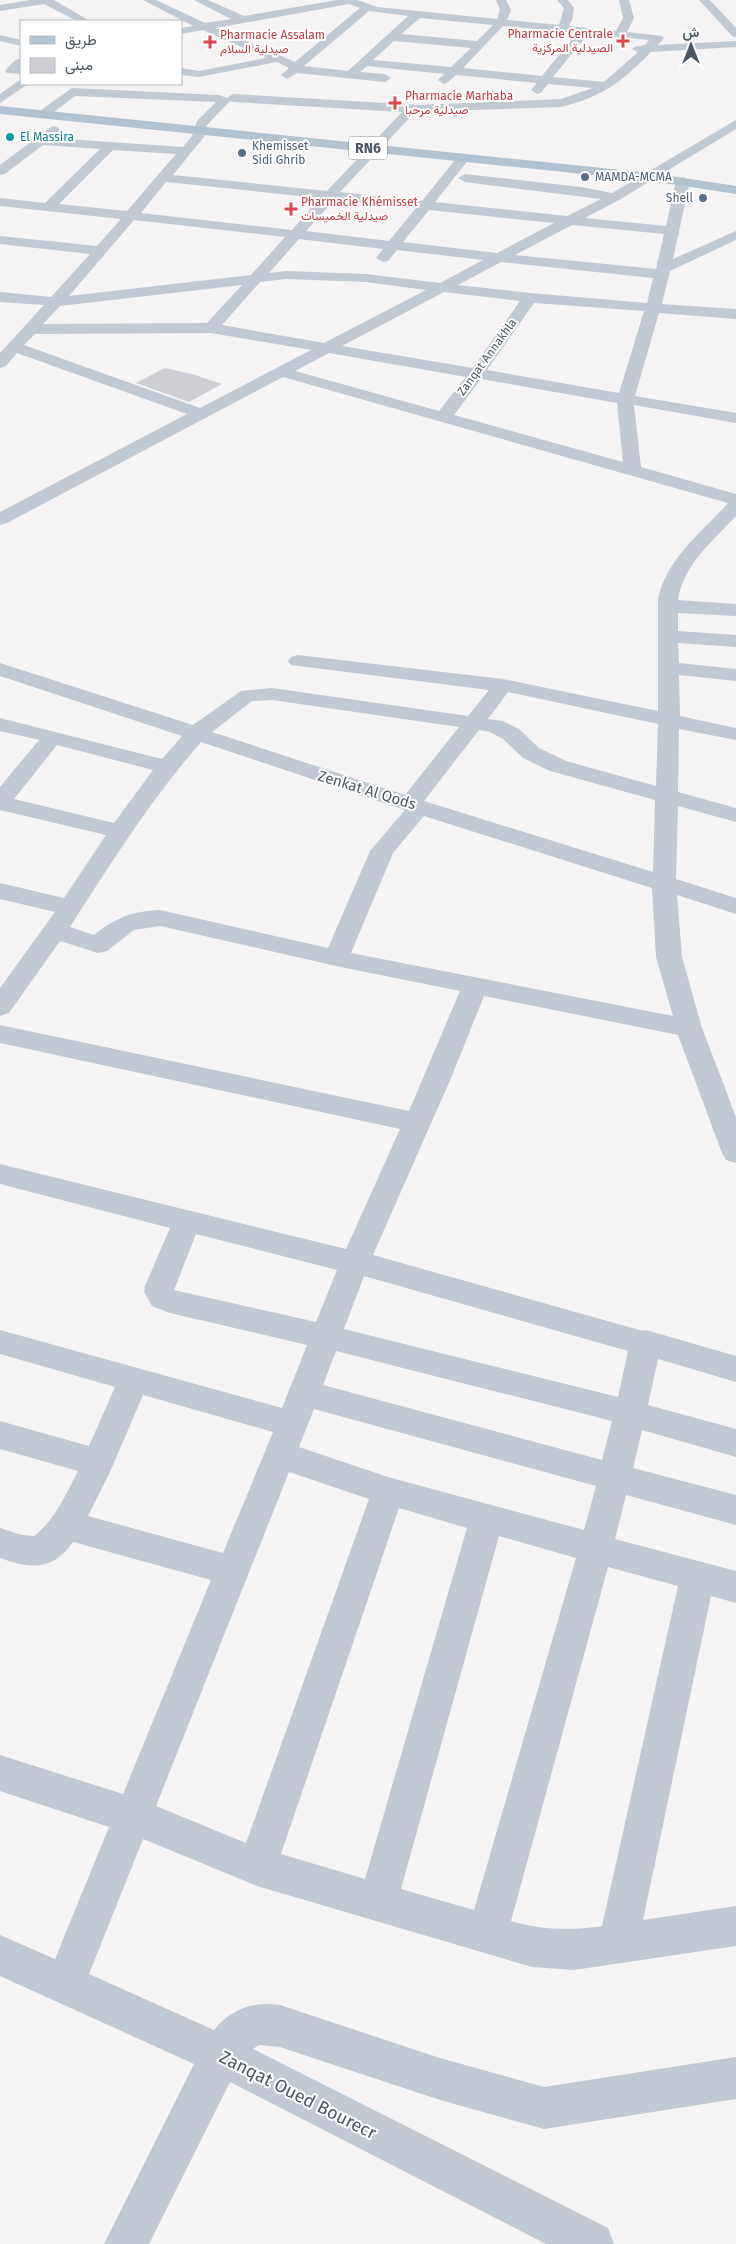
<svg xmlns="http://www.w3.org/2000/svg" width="736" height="2244" viewBox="0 0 736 2244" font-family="'Fira Sans',Vazirmatn,sans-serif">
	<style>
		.building { fill: #cdcfd5 }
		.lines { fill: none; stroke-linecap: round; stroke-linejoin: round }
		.minor { fill: #c1cad2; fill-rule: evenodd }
		.major { fill: #b3c2d1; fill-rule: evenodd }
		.health-dot { fill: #e0444e; stroke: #fff; stroke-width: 2 }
		.culture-dot { fill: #0f9aa8; stroke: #fff; stroke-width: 2 }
		.service-dot { fill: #5c6f8a; stroke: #fff; stroke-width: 2 }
		.labels { text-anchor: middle; stroke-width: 4; stroke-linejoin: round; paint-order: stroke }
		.far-health-label { font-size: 12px; fill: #be3a42; stroke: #fff; text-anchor: start }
		.far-culture-label { font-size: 12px; fill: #0d838f; stroke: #fff; text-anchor: start }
		.far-service-label { font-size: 12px; fill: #4e5e75; stroke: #fff; text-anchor: start }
		.far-street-label { font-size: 12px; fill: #4a5661; stroke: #fff }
		.shield { fill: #fff; stroke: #808990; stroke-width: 1 }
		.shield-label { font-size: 14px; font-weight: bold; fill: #4a5661 }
		.street-label { font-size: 15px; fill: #4a5661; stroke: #fff }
		.near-street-label { font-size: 18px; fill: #4a5661; stroke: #fff }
	</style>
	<rect width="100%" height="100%" fill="#f5f3f3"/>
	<polygon class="building" points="165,368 195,375 222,384 189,402 136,383"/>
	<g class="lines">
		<g class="minor">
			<polygon points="30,0 54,0 90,21 77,21 44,4 0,11 0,5"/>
			<path d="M143 0H156L205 23 231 19 194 0H208L244 16 337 0H357L377 7 497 19 500 10 496 0H506L511 10 507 20 559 25 564 8 557 0H568L574 8 572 20 569 26 616 31 623 18 619 0H629L634 18 627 32 662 36 664 38 658 45 736 41V47L651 52C622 82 602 97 561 107L415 112 340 192 422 201 459 155 464 154 470 158 435 202 567 216 601 199 465 182 458 178 465 174 581 187 612 193 736 120V129L619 200 585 218 666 226 676 181 683 177 690 181 673 259 736 231V240L670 271 662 304 736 309V319L659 313 635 396 736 413V423L634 405 641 467 736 494V516C713 541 683 565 678 600L736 604V616L678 613V631L736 635V647L678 643 679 663 736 669V681L679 675 680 716 736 728V740L679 729 678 792 736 808V822L678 806 676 879 736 898V914L677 895 682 957 702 1028 736 1117V1163L726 1160 722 1153 678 1035 484 996 451 1078 373 1255 643 1331 646 1330 736 1356V1382L658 1359 648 1405 736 1429V1457L642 1430 633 1468 736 1495V1525L626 1495 615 1539 736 1571V1603L711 1596 643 1920 736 1906V1946L574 1970 532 1967 257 1886 143 1839 89 1974 214 2030C231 2009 253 2001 280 2005L440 2058 544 2087 736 2057V2099L544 2129 440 2100 280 2047 259 2045 253 2049 608 2228 614 2244H546L230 2082 149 2244H104L194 2064 0 1976V1935L55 1959 109 1827 0 1791V1755L123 1794 211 1580 73 1542C53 1571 30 1569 0 1558V1528L22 1535 34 1536C55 1520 66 1494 78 1471L0 1449V1421L89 1446 115 1387 0 1354V1330L282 1408 307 1345 170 1313 152 1306 144 1292 145 1286 170 1228 0 1184V1164L346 1249 400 1129 0 1043V1025L409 1111 460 991 336 966 160 926 134 930 107 951 98 953 60 941 9 1013 0 1016V988L55 912 0 899V883L64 898 106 835 0 810V787L39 740 0 731V718L162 759 182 736 0 676V663L193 725 241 691 272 688 468 716 489 690 291 665 288 661 291 657 298 655 503 679 658 711V600C665 560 702 532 728 503L283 377 7 523 0 525V512L187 414 17 353 6 366 0 368V353L44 305 0 302V292L51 297 90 254 0 244V236L97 246 121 219 0 206V198L45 203 100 149 43 145 5 174 0 175V165L51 127 55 126 61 130 52 138 183 147 192 136 197 121 216 102 75 96 46 118H38L36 115 38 112 72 88 219 95 227 98 233 94 419 105 561 99 593 88 548 84 541 93 537 94 531 90 537 83 456 75 448 82 444 84 438 80 444 74 367 66 360 72 385 74 391 78 385 82 297 73 287 79 281 75 289 68 277 62 199 77 181 75V68L199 71 266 58 203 30 181 34V28L193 26ZM349 4 360 8 295 62 216 28ZM369 11 408 16 348 71 304 66ZM420 18 493 25 477 41 401 34ZM503 26 577 33 542 76 463 68ZM588 34 649 40 645 45 634 47 632 49 638 52 604 82 553 77ZM394 41 471 48 451 67 373 60ZM230 101 233 102 402 112 327 191 173 175 204 137 207 125ZM113 150 176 154 127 211 59 204ZM166 182 320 198 292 230 141 213ZM334 200 416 208 389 241 306 231ZM429 210 554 223 497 253 403 242ZM134 220 285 237 251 275 69 296ZM572 225 664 234 656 269 515 255ZM299 239 383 249 376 258 383 262 388 261 397 250 483 260 440 283 366 274 286 271 269 273ZM501 262 653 278 647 303 530 293 458 285ZM286 279 366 282 426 290 324 343 222 325 260 282ZM242 285 207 323 43 324 60 306ZM444 292 520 301 473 368 342 346ZM534 303 644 311 619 393 487 370ZM211 333 311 350 200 408 24 345 35 334ZM329 353 466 377 439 411 295 371ZM481 379 617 403 623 462 454 415ZM508 692 658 724 656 786 566 761 539 748 519 729 503 721 488 719ZM272 700 459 727 405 795 212 732 252 701ZM479 730 490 732 503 739 523 758 550 771 655 800 653 872 424 801ZM201 742 405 810 370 851 328 948 160 910C133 911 115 918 94 935L70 927C111 863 151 799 201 742ZM57 745 153 770 114 823 14 799ZM424 816 652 888 656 957 673 1016 351 953 393 853ZM196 1234 337 1270 316 1322 174 1290ZM364 1276 628 1351 618 1397 344 1329ZM336 1351 612 1421 602 1460 323 1385ZM143 1395 273 1432 223 1553 88 1516 110 1472ZM314 1409 596 1486 584 1530 388 1477 299 1447ZM289 1472 369 1499 246 1843 156 1806ZM399 1508 467 1528 365 1879 281 1854ZM499 1536 576 1558 474 1910 401 1889ZM608 1567 678 1586 602 1926C571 1931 541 1930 511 1921Z"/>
			<polygon points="699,0 710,0 736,28 736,37 732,36"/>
			<polygon points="0,35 21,40 21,46 0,41"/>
			<path d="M21 58V74L7 73 5 71C9 66 15 59 21 58Z"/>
			<polygon points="18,81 21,81 21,84 28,84 0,103 0,94"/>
		</g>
		<polygon class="major" points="0,106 651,173 736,186 736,194 651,181 0,114"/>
	</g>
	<g class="health-dot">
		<path d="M620.5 33.5h5v5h5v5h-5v5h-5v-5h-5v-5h5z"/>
		<path d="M207.5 34.5h5v5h5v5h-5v5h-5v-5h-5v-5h5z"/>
		<path d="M392.5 95.5h5v5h5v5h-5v5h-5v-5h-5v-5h5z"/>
		<path d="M288.5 201.5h5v5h5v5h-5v5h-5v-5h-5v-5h5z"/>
	</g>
	<circle class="culture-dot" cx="10" cy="137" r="5"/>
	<g class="service-dot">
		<circle cx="242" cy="153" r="5"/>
		<circle cx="585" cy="177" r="5"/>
		<circle cx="703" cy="198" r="5"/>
	</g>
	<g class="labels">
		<g class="far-health-label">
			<text x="613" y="38" text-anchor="end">Pharmacie Centrale<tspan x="613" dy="14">الصيدلية المركزية</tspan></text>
			<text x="220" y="39">Pharmacie Assalam<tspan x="220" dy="14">صيدلية السلام</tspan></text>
			<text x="405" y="100">Pharmacie Marhaba<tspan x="405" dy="14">صيدلية مرحبا</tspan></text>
			<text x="301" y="206">Pharmacie Khémisset<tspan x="301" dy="14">صيدلية الخميسات</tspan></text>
		</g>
		<g class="far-culture-label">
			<text x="20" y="141">El Massira</text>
		</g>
		<g class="far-service-label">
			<text x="252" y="150">Khemisset<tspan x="252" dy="14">Sidi Ghrib</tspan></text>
			<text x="595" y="181">MAMDA-MCMA</text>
			<text x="693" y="202" text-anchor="end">Shell</text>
		</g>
		<g class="far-street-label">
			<text transform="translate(487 357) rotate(-54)" y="4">Zanqat Annakhla</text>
		</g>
		<rect class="shield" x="349" y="136.5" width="38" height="23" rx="4"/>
		<g class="shield-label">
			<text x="368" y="153">RN6</text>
		</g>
		<g class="street-label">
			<text transform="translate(367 790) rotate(17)" y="5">Zenkat Al Qods</text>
		</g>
		<g class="near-street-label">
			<text transform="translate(298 2095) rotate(27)" y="6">Zanqat Oued Bourecr</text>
		</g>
	</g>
	<rect x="20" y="20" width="162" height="65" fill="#ffffff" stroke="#b7bbc0"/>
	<rect x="30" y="36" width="25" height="8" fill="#b3c2d1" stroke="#b7bbc0"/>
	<text x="65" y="45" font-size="15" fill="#4a5661">طريق</text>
	<rect x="30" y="58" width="25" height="15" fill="#cdcfd5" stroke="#b7bbc0"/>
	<text x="65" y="70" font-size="15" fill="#4a5661">مبنى</text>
	<g transform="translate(691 45)" stroke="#ffffff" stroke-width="4" paint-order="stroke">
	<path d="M0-4L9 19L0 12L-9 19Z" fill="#4a5661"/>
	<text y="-8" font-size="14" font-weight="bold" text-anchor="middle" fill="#4a5661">ش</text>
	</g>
</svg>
